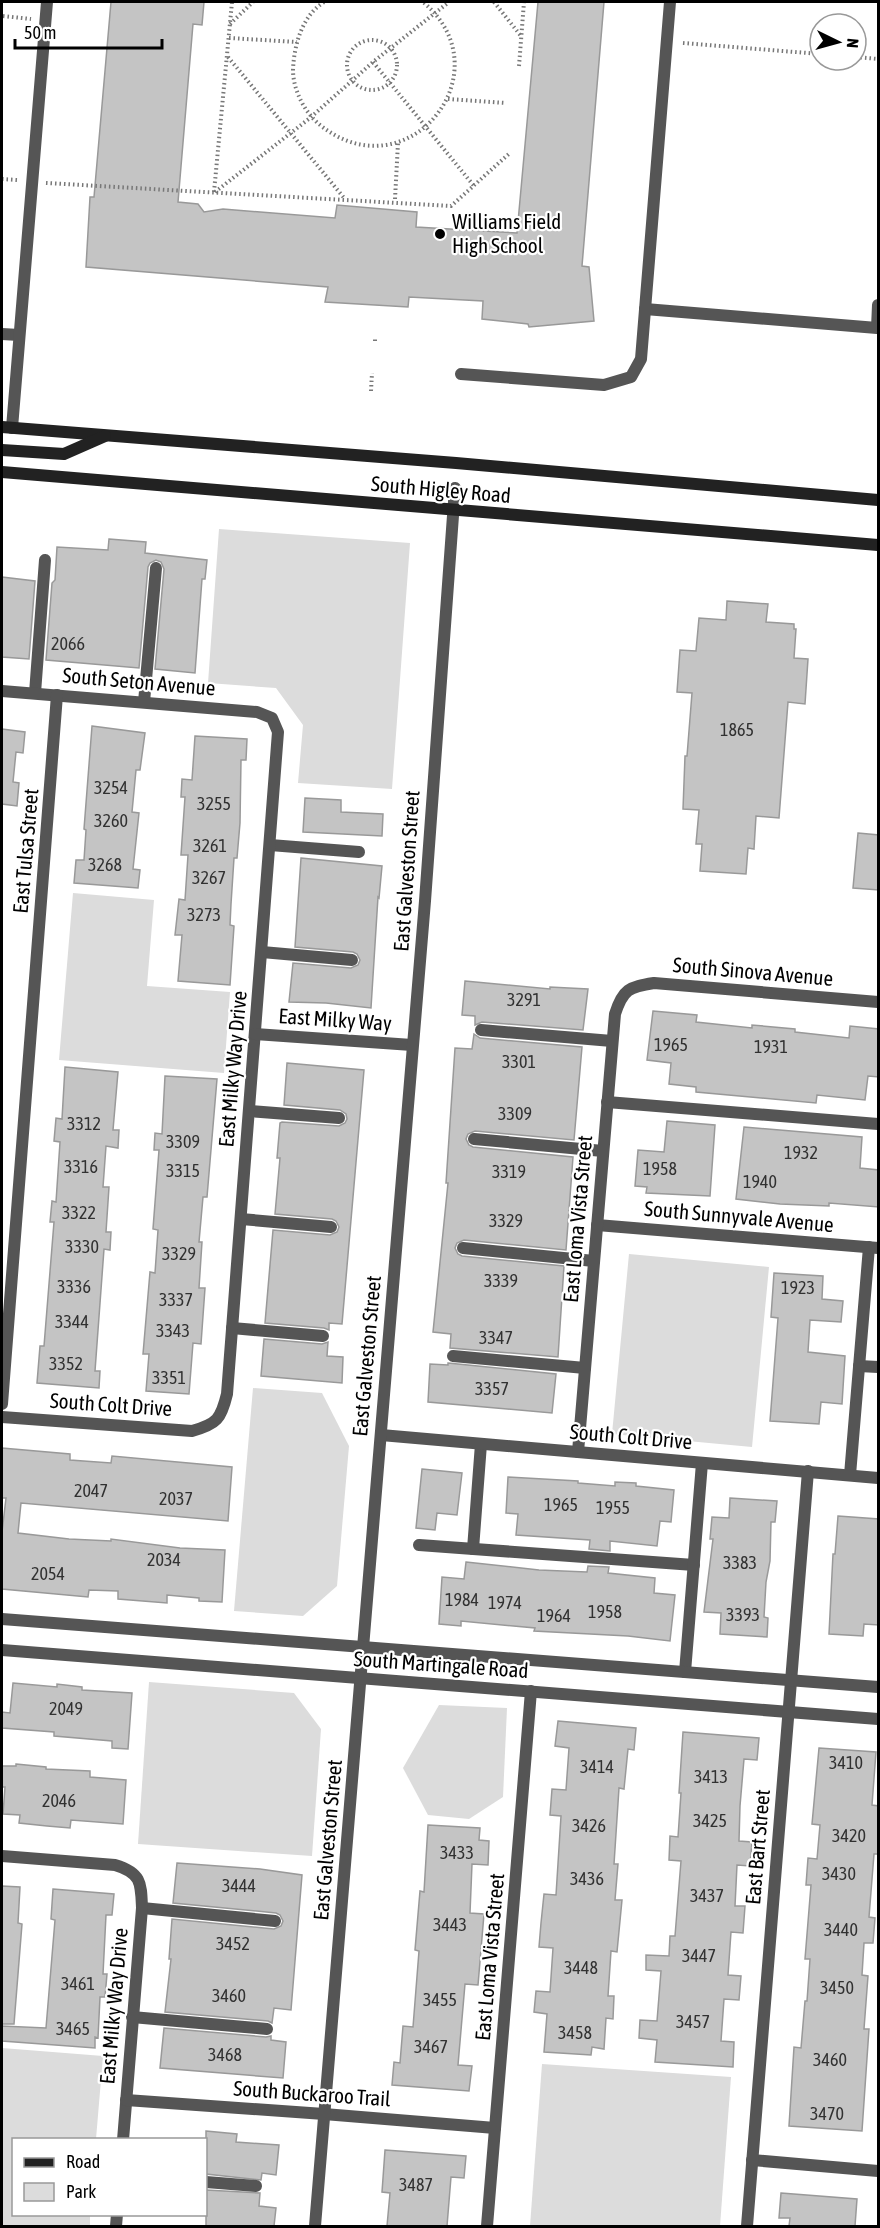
<svg xmlns="http://www.w3.org/2000/svg" width="880" height="2228" viewBox="0 0 880 2228" font-family="'Asap Condensed',sans-serif">
	<style>
		.green { fill: #dcdcdc }
		.building { fill: #c4c4c4; stroke: #999; stroke-width: 1.5 }
		.lines { fill: none; stroke-linecap: round; stroke-linejoin: round }
		.path { stroke: #777; stroke-width: 4; stroke-dasharray: 1.5 3; stroke-linecap: butt }
		.service { stroke: #555; stroke-width: 12 }
		.minor { stroke: #555; stroke-width: 12 }
		.tertiary { stroke: #555; stroke-width: 12 }
		.secondary { stroke: #222; stroke-width: 12 }
		.poi-dot { fill: #000; stroke: #fff; stroke-width: 2 }
		.labels { text-anchor: middle; stroke-width: 4.5; stroke-linejoin: round; paint-order: stroke }
		.number-label { font-size: 18px; fill: #313131 }
		.poi-label { font-size: 21px; fill: #000; stroke: #fff; text-anchor: start }
		.street-label { font-size: 21px; fill: #000; stroke: #fff }
	</style>
	<rect width="100%" height="100%" fill="#fff"/>
	<g class="green">
		<polygon points="219,529 410,543 392,789 298,783 303,725 276,688 208,683"/>
		<polygon points="73,893 154,900 147,986 230,992 224,1073 59,1060"/>
		<polygon points="629,1254 769,1267 752,1447 612,1434"/>
		<polygon points="253,1388 322,1393 349,1446 337,1586 303,1616 234,1611"/>
		<polygon points="149,1682 294,1693 321,1729 312,1856 138,1844"/>
		<polygon points="439,1705 507,1708 503,1797 469,1819 428,1815 403,1768"/>
		<polygon points="2,2048 103,2056 96,2139 14,2140 14,2214 90,2215 90,2226 2,2226"/>
		<polygon points="542,2064 731,2077 720,2226 530,2226"/>
	</g>
	<g class="building">
		<polygon points="111,2 204,2 202,25 193,24 178,202 198,204 204,212 223,209 335,218 337,205 417,212 416,227 517,233 538,2 604,2 582,266 589,267 594,321 529,327 528,324 482,319 483,301 409,297 408,307 325,302 328,287 86,267 90,197 94,197"/>
		<polygon points="109,539 146,542 145,553 207,560 205,579 202,579 195,673 155,669 164,569 161,562 156,560 150,563 148,567 139,668 46,660 52,583 55,580 57,547 108,550"/>
		<polygon points="2,577 35,581 29,659 2,657"/>
		<polygon points="727,601 768,604 766,622 794,624 794,629 796,629 794,658 808,659 805,704 788,702 779,818 756,816 754,849 748,848 746,874 700,871 702,844 696,844 699,810 683,809 685,756 687,756 692,693 677,692 680,650 696,651 699,618 726,620"/>
		<polygon points="92,726 145,733 140,770 136,770 132,812 139,813 133,869 140,870 138,888 74,883 76,860 84,860 86,830 84,829"/>
		<polygon points="2,729 25,732 23,753 16,752 13,782 19,783 17,806 2,804"/>
		<polygon points="195,736 247,739 246,760 241,760 240,823 237,858 234,858 231,904 230,925 234,926 230,985 178,981 182,935 175,935 179,899 185,900 188,855 181,855 185,797 181,797 182,779 192,780"/>
		<polygon points="305,798 341,800 341,812 383,814 382,836 303,832"/>
		<polygon points="858,833 879,835 879,890 853,888"/>
		<polygon points="301,858 382,866 379,898 378,897 371,1008 326,1003 289,1002 293,963 351,968 358,965 360,960 357,954 353,952 295,947"/>
		<polygon points="465,981 550,989 550,987 588,989 583,1030 482,1022 475,1025 475,1016 462,1015"/>
		<polygon points="653,1011 697,1015 696,1022 752,1028 752,1025 795,1029 795,1032 849,1038 850,1026 879,1029 879,1077 868,1076 865,1100 817,1095 816,1103 696,1092 696,1087 669,1084 671,1063 647,1060"/>
		<polygon points="474,1034 480,1038 582,1047 574,1140 475,1131 468,1134 466,1139 469,1145 473,1147 573,1157 566,1250 464,1240 457,1243 455,1248 458,1254 462,1256 564,1266 558,1357 450,1348 451,1334 433,1332 448,1183 446,1183 455,1048 472,1049"/>
		<polygon points="287,1063 364,1070 342,1324 329,1323 329,1330 324,1328 265,1323 273,1230 330,1235 337,1232 339,1227 336,1221 332,1219 275,1214 280,1158 277,1158 280,1123 282,1122 339,1126 345,1123 347,1119 346,1114 340,1110 284,1105"/>
		<polygon points="65,1067 118,1072 113,1130 119,1130 118,1148 106,1146 103,1187 109,1187 106,1232 111,1232 110,1250 104,1249 95,1371 100,1371 99,1388 37,1383 40,1346 44,1346 54,1222 50,1222 52,1201 56,1202 60,1142 54,1141 56,1118 62,1119"/>
		<polygon points="165,1076 217,1079 207,1197 203,1197 199,1242 202,1242 199,1288 205,1288 201,1344 193,1343 189,1394 146,1391 149,1354 143,1354 150,1272 155,1273 158,1230 153,1229 159,1150 154,1150 155,1133 162,1134"/>
		<polygon points="667,1121 715,1125 710,1196 646,1193 647,1187 635,1186 638,1150 664,1152"/>
		<polygon points="744,1127 862,1137 860,1168 879,1170 879,1207 829,1203 829,1206 780,1204 736,1199"/>
		<polygon points="774,1273 823,1276 822,1299 843,1301 841,1322 810,1320 808,1352 845,1356 842,1404 821,1402 819,1424 770,1421 778,1318 771,1317"/>
		<polygon points="264,1339 322,1344 328,1342 327,1356 343,1357 342,1383 261,1376"/>
		<polygon points="448,1363 556,1374 552,1413 428,1402 430,1364 448,1365"/>
		<polygon points="2,1448 70,1454 70,1460 111,1463 112,1456 232,1467 228,1521 21,1503 18,1533 69,1539 111,1541 111,1539 180,1548 225,1550 222,1602 199,1601 199,1598 167,1595 167,1603 118,1599 118,1591 89,1590 88,1597 2,1589 2,1532 6,1498 2,1498"/>
		<polygon points="422,1469 462,1473 457,1515 437,1513 435,1530 416,1528"/>
		<polygon points="508,1477 578,1481 578,1483 615,1486 615,1482 636,1483 636,1486 674,1490 671,1522 660,1521 657,1546 610,1541 610,1551 589,1549 590,1540 516,1535 518,1514 506,1513"/>
		<polygon points="730,1498 777,1501 775,1522 771,1522 770,1561 766,1582 764,1617 768,1618 767,1637 720,1634 721,1613 704,1612 713,1539 710,1539 712,1517 729,1518"/>
		<polygon points="838,1516 879,1519 879,1625 864,1624 863,1636 829,1634 833,1554 835,1554"/>
		<polygon points="466,1562 539,1570 587,1572 588,1566 609,1567 608,1573 655,1578 654,1593 675,1595 670,1641 628,1636 534,1631 535,1628 461,1621 461,1626 439,1624 442,1577 464,1579"/>
		<polygon points="13,1683 57,1687 57,1684 82,1687 82,1690 132,1693 128,1749 112,1748 112,1741 54,1736 54,1732 2,1728 2,1712 10,1713"/>
		<polygon points="558,1721 636,1728 634,1750 628,1749 624,1789 619,1788 614,1864 618,1864 615,1900 622,1900 617,1952 611,1951 608,1996 614,1996 613,2019 606,2018 604,2049 592,2047 591,2055 544,2052 547,2014 534,2012 536,1991 550,1992 553,1948 539,1947 541,1923 544,1894 556,1895 561,1816 550,1815 552,1789 566,1790 569,1748 555,1746"/>
		<polygon points="683,1732 759,1738 757,1760 744,1759 740,1806 739,1841 752,1842 750,1866 737,1865 735,1906 745,1906 743,1933 731,1932 728,1975 741,1976 739,2000 724,1999 721,2041 734,2042 733,2067 655,2062 657,2040 639,2038 640,2020 657,2021 661,1971 646,1970 646,1955 669,1956 670,1936 675,1936 681,1861 669,1860 670,1836 678,1837 681,1793 679,1793"/>
		<polygon points="819,1748 876,1752 872,1805 879,1806 879,1854 874,1854 869,1917 875,1918 873,1943 864,1943 862,1975 868,1976 864,2029 869,2029 862,2131 789,2126 794,2047 801,2048 805,2001 807,2001 810,1959 805,1959 811,1885 806,1885 808,1858 817,1859 820,1825 812,1824"/>
		<polygon points="16,1764 46,1767 46,1769 90,1771 90,1777 126,1780 123,1824 71,1820 70,1828 47,1826 19,1823 20,1815 3,1814 5,1787 2,1787 2,1766 16,1766"/>
		<polygon points="428,1825 480,1828 479,1840 489,1841 488,1865 472,1864 470,1913 484,1914 478,1985 465,1984 458,2065 472,2066 469,2091 392,2085 394,2062 400,2063 403,2026 413,2027 419,1951 415,1950 420,1891 424,1892"/>
		<polygon points="177,1863 260,1869 302,1875 291,2010 274,2008 272,2023 268,2021 165,2012 171,1959 169,1959 172,1919 274,1929 281,1926 283,1921 280,1915 276,1913 173,1903"/>
		<polygon points="2,1886 20,1887 18,1923 22,1924 14,2024 2,2024"/>
		<polygon points="53,1889 114,1894 112,1915 106,1915 103,1974 107,1974 105,1997 100,1997 98,2038 95,2037 95,2048 2,2041 2,2026 46,2028 55,1920 51,1919"/>
		<polygon points="164,2028 266,2037 271,2036 271,2040 286,2042 283,2078 160,2068"/>
		<polygon points="206,2131 237,2134 236,2142 279,2145 276,2175 262,2173 261,2180 206,2174"/>
		<polygon points="385,2150 466,2156 464,2178 451,2177 447,2226 387,2226 390,2193 382,2192"/>
		<polygon points="206,2190 260,2193 259,2206 276,2208 274,2226 206,2226"/>
		<polygon points="781,2193 857,2199 855,2226 789,2226 790,2218 779,2218"/>
	</g>
	<g class="lines">
		<g class="path">
			<path d="M324 2C302 16 294 45 293 70 293 90 305 113 320 125 407 195 507 72 423 2"/>
			<polyline points="494,2 521,36"/>
			<polyline points="3,16 31,19"/>
			<polyline points="230,24 253,2"/>
			<polyline points="229,38 297,42"/>
			<circle cx="372" cy="65" r="25"/>
			<polyline points="683,43 820,54"/>
			<polyline points="228,57 345,199"/>
			<polyline points="856,57 878,59"/>
			<polyline points="373,62 474,186"/>
			<polyline points="519,66 524,2"/>
			<polyline points="448,99 506,103"/>
			<polyline points="2,179 17,180"/>
			<polyline points="46,183 451,206 510,153"/>
			<polyline points="214,192 232,2"/>
			<polyline points="215,192 310,118 373,62 449,2"/>
			<polyline points="395,199 398,143"/>
			<polyline points="375,341 375,337"/>
			<polyline points="371,391 372,373"/>
		</g>
		<g class="service">
			<polyline points="645,309 877,328 878,305"/>
			<polyline points="2,334 19,335"/>
			<polyline points="461,374 604,385 631,377 641,359 670,2"/>
			<polyline points="12,428 47,2"/>
			<polyline points="35,693 45,560"/>
			<polyline points="144,702 156,568"/>
			<polyline points="270,845 359,852"/>
			<polyline points="262,952 352,960"/>
			<polyline points="481,1030 612,1041"/>
			<polyline points="607,1102 878,1124"/>
			<polyline points="249,1111 339,1118"/>
			<polyline points="474,1139 603,1151"/>
			<polyline points="241,1219 331,1227"/>
			<polyline points="463,1248 594,1261"/>
			<polyline points="232,1328 323,1336"/>
			<polyline points="453,1356 585,1368"/>
			<polyline points="859,1366 878,1367"/>
			<polyline points="850,1475 869,1247"/>
			<polyline points="419,1545 694,1565"/>
			<polyline points="473,1549 481,1444"/>
			<polyline points="685,1672 702,1463"/>
			<polyline points="142,1908 275,1921"/>
			<polyline points="132,2017 267,2029"/>
			<polyline points="206,2182 256,2186"/>
		</g>
		<g class="minor">
			<path d="M2 691 257 712 272 718 278 732 227 1394C221 1419 217 1424 192 1431L2 1417"/>
			<polyline points="255,1034 412,1045"/>
			<polyline points="597,1225 878,1248"/>
			<polyline points="2,1404 57,695"/>
			<polyline points="381,1435 878,1478"/>
			<path d="M578 1452 615 1014C623 989 629 987 654 983L878 1002"/>
			<path d="M2 1856 115 1865C142 1873 141 1884 142 1908L123 2140"/>
			<polyline points="126,2100 324,2114 495,2128"/>
			<polyline points="752,2160 878,2171"/>
			<polyline points="116,2226 117,2214"/>
			<polyline points="315,2226 425,901 455,488"/>
			<polyline points="487,2226 531,1691"/>
			<polyline points="747,2226 808,1471"/>
		</g>
		<g class="tertiary">
			<polyline points="2,1619 878,1687"/>
			<polyline points="2,1650 878,1719"/>
		</g>
		<g class="secondary">
			<polyline points="2,427 456,463 878,500"/>
			<polyline points="2,450 64,454 105,436"/>
			<polyline points="2,472 878,545"/>
		</g>
	</g>
	<circle class="poi-dot" cx="440" cy="234" r="6"/>
	<g class="labels">
		<g class="number-label">
			<text x="68" y="650">2066</text>
			<text x="737" y="736">1865</text>
			<text x="111" y="794">3254</text>
			<text x="214" y="810">3255</text>
			<text x="111" y="827">3260</text>
			<text x="210" y="852">3261</text>
			<text x="105" y="871">3268</text>
			<text x="209" y="884">3267</text>
			<text x="204" y="921">3273</text>
			<text x="524" y="1006">3291</text>
			<text x="671" y="1051">1965</text>
			<text x="771" y="1053">1931</text>
			<text x="519" y="1068">3301</text>
			<text x="515" y="1120">3309</text>
			<text x="84" y="1130">3312</text>
			<text x="183" y="1148">3309</text>
			<text x="801" y="1159">1932</text>
			<text x="81" y="1173">3316</text>
			<text x="660" y="1175">1958</text>
			<text x="183" y="1177">3315</text>
			<text x="509" y="1178">3319</text>
			<text x="760" y="1188">1940</text>
			<text x="79" y="1219">3322</text>
			<text x="506" y="1227">3329</text>
			<text x="82" y="1253">3330</text>
			<text x="179" y="1260">3329</text>
			<text x="501" y="1287">3339</text>
			<text x="74" y="1293">3336</text>
			<text x="798" y="1294">1923</text>
			<text x="176" y="1306">3337</text>
			<text x="72" y="1328">3344</text>
			<text x="173" y="1337">3343</text>
			<text x="496" y="1344">3347</text>
			<text x="66" y="1370">3352</text>
			<text x="169" y="1384">3351</text>
			<text x="492" y="1395">3357</text>
			<text x="91" y="1497">2047</text>
			<text x="176" y="1505">2037</text>
			<text x="561" y="1511">1965</text>
			<text x="613" y="1514">1955</text>
			<text x="164" y="1566">2034</text>
			<text x="740" y="1569">3383</text>
			<text x="48" y="1580">2054</text>
			<text x="462" y="1606">1984</text>
			<text x="505" y="1609">1974</text>
			<text x="605" y="1618">1958</text>
			<text x="743" y="1621">3393</text>
			<text x="554" y="1622">1964</text>
			<text x="66" y="1715">2049</text>
			<text x="846" y="1769">3410</text>
			<text x="597" y="1773">3414</text>
			<text x="711" y="1783">3413</text>
			<text x="59" y="1807">2046</text>
			<text x="710" y="1827">3425</text>
			<text x="589" y="1832">3426</text>
			<text x="849" y="1842">3420</text>
			<text x="457" y="1859">3433</text>
			<text x="839" y="1880">3430</text>
			<text x="587" y="1885">3436</text>
			<text x="239" y="1892">3444</text>
			<text x="707" y="1902">3437</text>
			<text x="450" y="1931">3443</text>
			<text x="841" y="1936">3440</text>
			<text x="233" y="1950">3452</text>
			<text x="699" y="1962">3447</text>
			<text x="581" y="1974">3448</text>
			<text x="78" y="1990">3461</text>
			<text x="837" y="1994">3450</text>
			<text x="229" y="2002">3460</text>
			<text x="440" y="2006">3455</text>
			<text x="693" y="2028">3457</text>
			<text x="73" y="2035">3465</text>
			<text x="575" y="2039">3458</text>
			<text x="431" y="2053">3467</text>
			<text x="225" y="2061">3468</text>
			<text x="830" y="2066">3460</text>
			<text x="827" y="2120">3470</text>
			<text x="416" y="2191">3487</text>
		</g>
		<g class="poi-label">
			<text x="452" y="229">Williams Field<tspan x="452" dy="24">High School</tspan></text>
		</g>
		<g class="street-label">
			<text transform="translate(441 490) rotate(5)" y="7">South Higley Road</text>
			<text transform="translate(139 682) rotate(5)" y="7">South Seton Avenue</text>
			<text transform="translate(26 851) rotate(-85)" y="7">East Tulsa Street</text>
			<text transform="translate(407 871) rotate(-86)" y="7">East Galveston Street</text>
			<text transform="translate(753 972) rotate(5)" y="7">South Sinova Avenue</text>
			<text transform="translate(335 1020) rotate(4)" y="7">East Milky Way</text>
			<text transform="translate(233 1069) rotate(-85)" y="7">East Milky Way Drive</text>
			<text transform="translate(739 1217) rotate(5)" y="7">South Sunnyvale Avenue</text>
			<text transform="translate(578 1219) rotate(-85)" y="7">East Loma Vista Street</text>
			<text transform="translate(367 1356) rotate(-85)" y="7">East Galveston Street</text>
			<text transform="translate(111 1405) rotate(4)" y="7">South Colt Drive</text>
			<text transform="translate(631 1437) rotate(5)" y="7">South Colt Drive</text>
			<text transform="translate(441 1665) rotate(4)" y="7">South Martingale Road</text>
			<text transform="translate(328 1840) rotate(-85)" y="7">East Galveston Street</text>
			<text transform="translate(758 1847) rotate(-85)" y="7">East Bart Street</text>
			<text transform="translate(490 1957) rotate(-85)" y="7">East Loma Vista Street</text>
			<text transform="translate(114 2006) rotate(-85)" y="7">East Milky Way Drive</text>
			<text transform="translate(312 2094) rotate(4)" y="7">South Buckaroo Trail</text>
		</g>
	</g>
	<rect width="880" height="2228" fill="none" stroke="#000000" stroke-width="6"/>
	<rect x="12" y="2138" width="195" height="78" fill="#ffffff" stroke="#999999" stroke-width="1.5"/>
	<rect x="24" y="2158" width="30" height="9" fill="#222222" stroke="#999999" stroke-width="1.5"/>
	<text x="66" y="2168" font-size="18" fill="#000000">Road</text>
	<rect x="24" y="2183" width="30" height="18" fill="#dcdcdc" stroke="#999999" stroke-width="1.5"/>
	<text x="66" y="2198" font-size="18" fill="#000000">Park</text>
	<g transform="translate(838 42) rotate(95)"><circle r="28" fill="#ffffff" stroke="#999999" stroke-width="1.5"/>
	<path d="M0-4.5L10 22L0 15L-10 22Z" fill="#000000"/>
	<text y="-9" font-size="16" font-weight="bold" text-anchor="middle" fill="#000000">N</text>
	</g>
	<path d="M15 39v9h147v-9" fill="none" stroke="#000000" stroke-width="3"/>
	<text x="24" y="39" font-size="18" fill="#000000" stroke="#ffffff" stroke-width="4.5" paint-order="stroke">50 m</text>
</svg>
